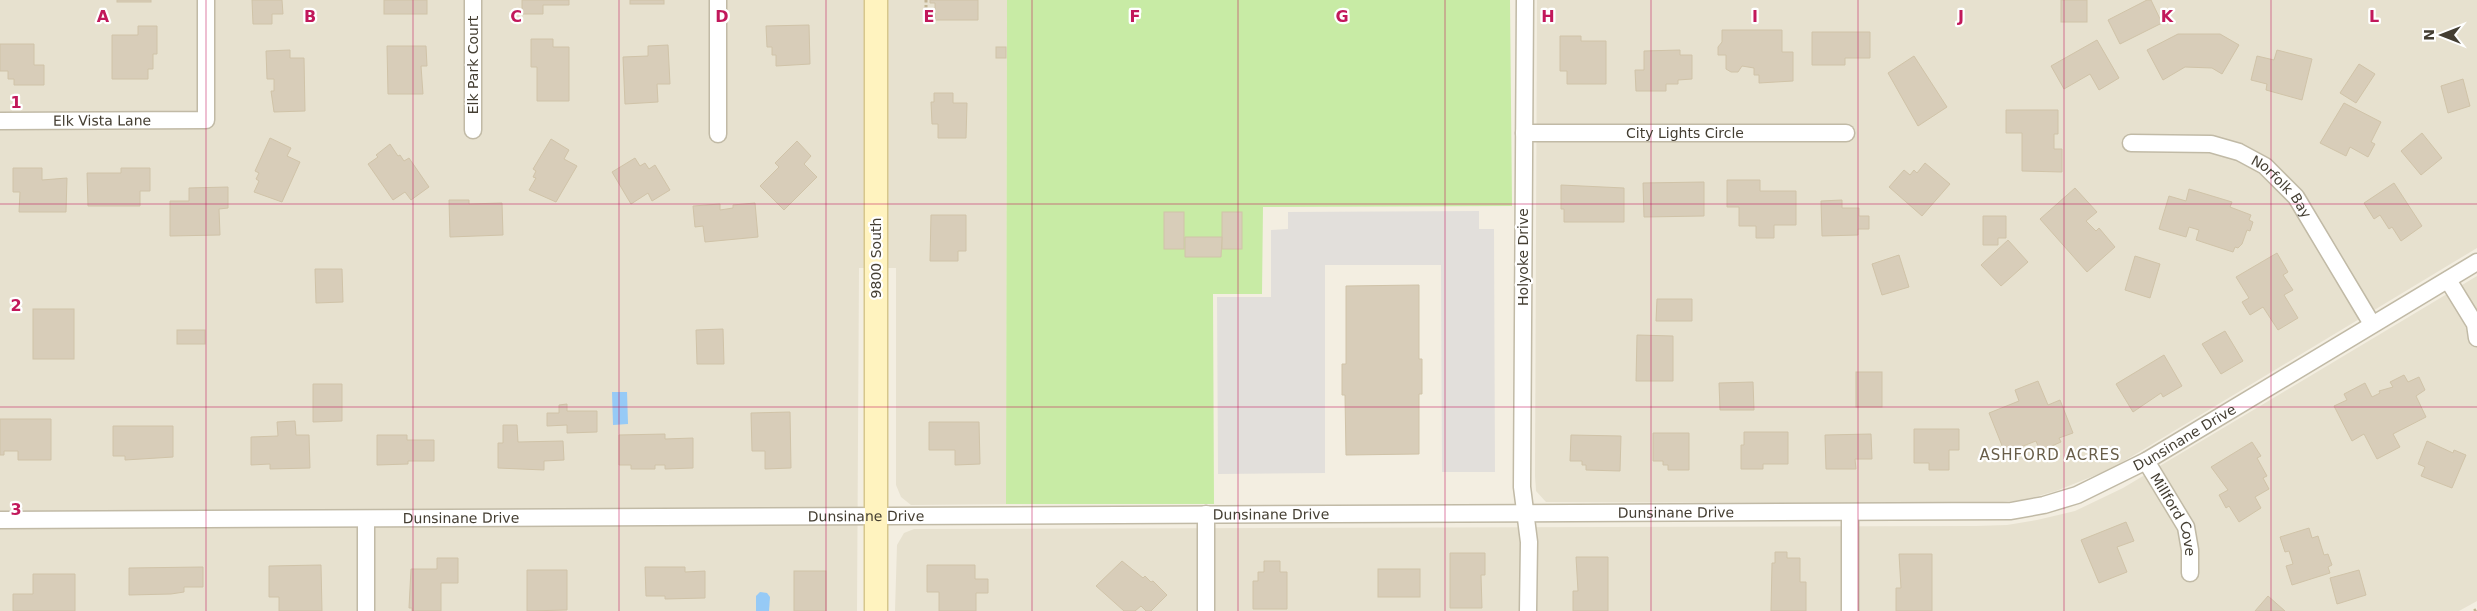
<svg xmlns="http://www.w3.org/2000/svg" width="2477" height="611" viewBox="0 0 2477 611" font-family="'DejaVu Sans',sans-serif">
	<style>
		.residential { fill: #e7e1cf }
		.green { fill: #c8eba5 }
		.parking { fill: #e2dfdb }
		.water { fill: #96caf6 }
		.building { fill: #d8cdb9; stroke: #d0c3a8 }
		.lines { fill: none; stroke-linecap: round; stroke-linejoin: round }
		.minor-casing { stroke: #c1baa6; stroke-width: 19 }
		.secondary-casing { stroke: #d7c78c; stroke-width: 25 }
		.path { stroke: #c2b493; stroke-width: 3; stroke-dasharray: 2.5 2.5; stroke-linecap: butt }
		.minor { stroke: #fff; stroke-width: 16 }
		.secondary { stroke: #fff3bf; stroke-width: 22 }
		.grid { fill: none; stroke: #c2185b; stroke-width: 1; stroke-opacity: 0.55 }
		.labels { text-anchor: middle; stroke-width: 4.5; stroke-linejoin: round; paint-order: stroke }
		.street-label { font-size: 14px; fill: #443e32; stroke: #fff }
		.neighbourhood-label { font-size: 15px; letter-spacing: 1px; fill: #685d48; stroke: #fff }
		.grid-label { font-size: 16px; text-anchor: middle; font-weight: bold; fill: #c2185b; stroke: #fff; stroke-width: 4.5; stroke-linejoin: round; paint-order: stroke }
	</style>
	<rect width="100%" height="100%" fill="#f3eee1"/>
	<g class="residential">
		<polygon points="0,0 1007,0 1006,504 911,505 901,497 896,485 896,268 859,268 857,611 0,611"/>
		<polygon points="1537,0 2477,0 2477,248 2111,469 2056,491 2024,500 1982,504 1546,502 1536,491 1535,476"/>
		<polygon points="2477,276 2477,601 2459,611 895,611 897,545 904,533 914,529 1976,526 2007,525 2037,520 2075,511 2123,488"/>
	</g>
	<polygon class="green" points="1007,0 1510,0 1512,206 1263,207 1262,294 1213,294 1214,504 1006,504"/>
	<polygon class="parking" points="1479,211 1479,229 1494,229 1495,472 1442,472 1441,265 1325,265 1325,473 1218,474 1217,297 1271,297 1271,230 1288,229 1288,212"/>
	<g class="water">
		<polygon points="612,392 627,392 628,424 613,425"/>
		<polygon points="760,592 767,593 770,597 769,611 756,611 756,596"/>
	</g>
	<g class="building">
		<rect x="117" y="0" width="34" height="2"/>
		<polygon points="252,0 282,0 283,14 272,14 272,24 253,24"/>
		<rect x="384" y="0" width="43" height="14"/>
		<polygon points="522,0 569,0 569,5 543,5 543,14 522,14"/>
		<rect x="630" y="0" width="34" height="4"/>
		<polygon points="930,0 978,0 978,20 935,20 935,3 930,3"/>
		<rect x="2061" y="0" width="26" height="22"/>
		<polygon points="2147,0 2151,0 2162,23 2120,44 2108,20"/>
		<polygon points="809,25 810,64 776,66 776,55 772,55 772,47 767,47 766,26"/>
		<polygon points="138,26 157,26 157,54 153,54 153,69 148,69 148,79 112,79 112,35 138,35"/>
		<polygon points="1722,30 1782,30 1782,52 1793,52 1793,81 1759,83 1759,75 1754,75 1754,68 1742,66 1738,72 1731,72 1726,69 1726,55 1718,55 1718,47 1722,42"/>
		<polygon points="1812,32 1870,32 1870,58 1845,58 1845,65 1812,65"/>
		<polygon points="2178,34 2220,34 2239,45 2222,74 2212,68 2185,67 2163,80 2147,50"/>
		<polygon points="1560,36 1581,36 1581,41 1606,41 1606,84 1567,84 1567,71 1560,71"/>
		<polygon points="531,39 553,39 553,47 569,47 569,101 537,101 537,67 531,67"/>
		<polygon points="2097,40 2119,78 2099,90 2090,74 2064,89 2051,66"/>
		<polygon points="0,44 34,44 34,65 44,65 44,85 14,85 14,79 8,79 8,71 0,71"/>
		<polygon points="668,45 670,84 657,84 658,102 625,104 623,57 648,56 648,46"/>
		<polygon points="387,46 426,46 427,66 421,66 423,94 388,94"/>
		<rect x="996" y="47" width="10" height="11"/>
		<polygon points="290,50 290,58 304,58 305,111 274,112 271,91 274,91 274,79 267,79 266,51"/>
		<polygon points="1680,50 1680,55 1692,55 1692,79 1678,80 1678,84 1666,84 1666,91 1636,91 1635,70 1644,70 1644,51"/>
		<polygon points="2277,50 2312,59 2302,100 2266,90 2267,84 2251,80 2257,56 2274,60"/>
		<polygon points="1914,56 1947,107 1918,126 1888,73"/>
		<polygon points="2359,64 2375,74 2356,103 2340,93"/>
		<polygon points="2463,79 2470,106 2448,113 2441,86"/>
		<polygon points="934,93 953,93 953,103 967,103 966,138 938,138 938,124 932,124 931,102 934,102"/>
		<polygon points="2344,103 2381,122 2371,142 2375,144 2368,157 2350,147 2346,156 2320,143"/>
		<polygon points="2006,110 2058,110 2058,134 2054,134 2054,149 2062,149 2062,172 2022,171 2022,133 2006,133"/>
		<polygon points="2422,133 2442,158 2421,175 2401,151"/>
		<polygon points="270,138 291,148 287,156 300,162 282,202 254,192 259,181 256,179 259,173 255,171"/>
		<polygon points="551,139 569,150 564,159 577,166 556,202 529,190 536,178 533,177 536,171 533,169"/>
		<polygon points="797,141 811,156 804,164 817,177 784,210 760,186 779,167 775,163"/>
		<polygon points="390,144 398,156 400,155 404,161 409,158 429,187 411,200 405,192 393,200 368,164 378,157 376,155"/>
		<polygon points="635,158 640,166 645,163 649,169 655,165 670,190 652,201 648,193 631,204 612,172"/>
		<polygon points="1925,163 1950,184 1922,216 1889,187 1904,170 1910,175 1914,170 1917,173"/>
		<polygon points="13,168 42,168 42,180 67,178 66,212 19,212 20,192 13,192"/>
		<polygon points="121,168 150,168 150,191 140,191 140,206 88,206 87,173 121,173"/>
		<polygon points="1727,180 1760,180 1760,191 1796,191 1796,225 1774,225 1774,238 1756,238 1756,226 1739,226 1739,207 1727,207"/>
		<polygon points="1704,182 1704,216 1644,217 1643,183"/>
		<polygon points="2394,183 2422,226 2401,241 2392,227 2389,229 2380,215 2374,219 2364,203"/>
		<polygon points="1561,185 1624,188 1624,222 1564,222 1564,209 1561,209"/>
		<polygon points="228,187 228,208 219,209 220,235 170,236 170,201 189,201 189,188"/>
		<polygon points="2075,188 2097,212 2086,221 2096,231 2099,228 2115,247 2087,272 2040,219"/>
		<polygon points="2189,189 2232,202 2230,207 2251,215 2249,220 2253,222 2250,231 2247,230 2242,244 2238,248 2235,247 2233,252 2196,240 2199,230 2189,227 2186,237 2159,229 2169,196 2186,201"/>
		<polygon points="449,200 469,200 469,204 502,203 503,235 450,237"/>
		<polygon points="1842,200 1842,208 1859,208 1859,216 1869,216 1869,229 1858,229 1858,235 1822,236 1821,201"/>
		<polygon points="755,203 758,237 705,242 703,226 695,227 693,206 720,204 720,210 733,208 733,205"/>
		<rect x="1164" y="212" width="20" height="37"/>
		<rect x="1222" y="212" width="20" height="37"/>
		<polygon points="931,215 966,215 966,251 958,251 958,261 930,261"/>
		<polygon points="1983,216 2006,216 2006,238 1998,238 1998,245 1983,245"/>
		<polygon points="1185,237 1222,237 1221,257 1185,257"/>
		<polygon points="2008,240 2028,262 2001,286 1981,265"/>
		<polygon points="2277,253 2288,272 2283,275 2293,290 2284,295 2298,318 2278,330 2263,307 2250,315 2242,302 2249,298 2236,277"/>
		<polygon points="1899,255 1909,287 1882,295 1872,264"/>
		<polygon points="2135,256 2160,264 2150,298 2125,290"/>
		<polygon points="315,269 342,269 343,302 316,303"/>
		<polygon points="1419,285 1419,359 1422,359 1422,394 1419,394 1419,454 1346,455 1345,395 1342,395 1342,364 1346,364 1346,286"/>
		<polygon points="1657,299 1692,299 1692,321 1656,321"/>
		<rect x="33" y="309" width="41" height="50"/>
		<polygon points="723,329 724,364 697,364 696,330"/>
		<rect x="177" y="330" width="28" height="14"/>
		<polygon points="2225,331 2243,361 2221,374 2202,344"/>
		<polygon points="1637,335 1673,336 1673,381 1636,381"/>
		<polygon points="2164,355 2182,386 2163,397 2161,393 2133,412 2116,384"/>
		<rect x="1856" y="372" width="26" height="35"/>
		<polygon points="2404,375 2408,382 2419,377 2425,390 2416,396 2426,417 2393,434 2400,447 2377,459 2364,434 2352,441 2334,406 2347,400 2344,394 2365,383 2372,397 2380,393 2379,391 2393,387 2390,382"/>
		<polygon points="2038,381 2048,405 2060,400 2073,433 2059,438 2061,442 2040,451 2036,441 2005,453 1989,413 2019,401 2015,390"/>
		<polygon points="1753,382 1754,410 1720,410 1719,383"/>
		<polygon points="313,384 342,384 342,421 313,422"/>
		<polygon points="567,404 567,411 597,411 597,432 567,433 567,425 547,426 547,413 559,413 559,405"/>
		<polygon points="790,412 791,468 765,469 765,451 752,451 751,413"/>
		<polygon points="0,419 51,419 51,460 18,460 18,451 4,451 4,455 0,455"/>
		<polygon points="295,421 296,435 309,435 310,468 270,469 270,464 251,465 251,437 278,436 277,422"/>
		<polygon points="929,422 979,422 980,464 955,465 955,450 929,450"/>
		<polygon points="503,425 517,425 518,442 563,441 564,460 544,461 544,470 498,468 498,443 503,443"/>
		<polygon points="113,426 173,426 173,457 125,460 125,456 113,456"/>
		<polygon points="1914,429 1959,429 1959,450 1949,450 1949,470 1929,470 1929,463 1914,463"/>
		<polygon points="1744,432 1788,432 1788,464 1763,464 1763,469 1741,469 1741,445 1744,445"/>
		<polygon points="1653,433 1689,433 1689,470 1668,470 1668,465 1663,465 1663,461 1653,461"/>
		<polygon points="665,434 665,439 693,438 693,468 665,469 665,465 655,465 655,469 631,469 631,465 619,465 619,435"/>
		<polygon points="1871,434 1872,459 1855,459 1856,469 1826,469 1825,435"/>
		<polygon points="377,435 407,435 407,440 434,440 434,461 408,461 408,464 377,465"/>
		<polygon points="1571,435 1621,436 1620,471 1586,470 1586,465 1582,465 1582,461 1570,461"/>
		<polygon points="2427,441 2453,453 2454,450 2466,455 2452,488 2421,476 2425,467 2418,464"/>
		<polygon points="2252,442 2261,456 2257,458 2267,476 2263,478 2269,489 2255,497 2261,508 2239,522 2229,506 2226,508 2219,495 2228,490 2211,467"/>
		<polygon points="2126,522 2134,541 2117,547 2127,572 2099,583 2081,540"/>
		<polygon points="2309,528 2312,538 2318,536 2324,555 2328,554 2332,565 2328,567 2330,573 2292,585 2286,566 2293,564 2289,551 2285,552 2280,537"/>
		<polygon points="1775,552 1787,552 1787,558 1800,558 1800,582 1806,582 1806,611 1771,611 1772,563 1775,563"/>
		<polygon points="1450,553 1485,553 1485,575 1481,575 1482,608 1450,608"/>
		<polygon points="1899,554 1932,554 1932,611 1896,611 1896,588 1901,588"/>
		<polygon points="1576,557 1608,557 1608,611 1573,611 1573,591 1578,591"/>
		<polygon points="437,558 458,558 458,583 441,583 441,611 412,611 412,608 409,608 411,569 437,569"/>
		<polygon points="1122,561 1143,578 1145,576 1151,582 1153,581 1167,595 1151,611 1146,611 1141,606 1135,611 1124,611 1096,586"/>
		<polygon points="1264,561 1280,561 1280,572 1287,572 1287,609 1253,609 1253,581 1258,581 1258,572 1264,572"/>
		<polygon points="321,565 322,611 279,611 279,597 269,597 269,566"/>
		<polygon points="927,565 975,565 975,579 988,579 988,593 976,593 976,611 939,611 939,592 927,592"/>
		<polygon points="203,567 203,587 184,587 184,592 171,594 129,595 129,568"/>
		<polygon points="645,567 685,567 685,572 705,571 705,598 665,599 665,596 646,596"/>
		<rect x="1378" y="569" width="42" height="28"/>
		<polygon points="527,570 567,570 567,610 527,611"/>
		<polygon points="2359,570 2366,595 2337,604 2330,578"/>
		<rect x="794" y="571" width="32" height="40"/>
		<polygon points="33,574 75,574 75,611 13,611 13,594 33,594"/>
		<polygon points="2268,596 2285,611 2255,611"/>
	</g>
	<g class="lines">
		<defs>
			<g id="minor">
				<polyline points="473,0 473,130"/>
				<polyline points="718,0 718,134"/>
				<polyline points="1525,0 1522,487 1529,542 1528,611"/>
				<path id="s1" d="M0 121 206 120V0"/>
				<path id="s2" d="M1524 133H1846"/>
				<path id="s3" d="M2131 143 2211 144 2239 152 2265 166 2296 197 2372 324"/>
				<polyline points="2448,280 2475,324 2477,338"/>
				<path id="s4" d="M2146 461 2186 527 2190 550V573"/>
				<polyline points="1850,513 1850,611"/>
				<polyline points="366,519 366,611"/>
				<path id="s5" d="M0 520 2011 511 2044 505 2077 495 2146 461 2477 262"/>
				<polyline points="1206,611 1206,514"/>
			</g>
			<polyline id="secondary" points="876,0 876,611"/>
		</defs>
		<use href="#minor" class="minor-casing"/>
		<use href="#secondary" class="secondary-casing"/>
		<g class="path">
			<polyline points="926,0 926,22"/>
			<polyline points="2474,611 2477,609"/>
		</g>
		<use href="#minor" class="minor"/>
		<use href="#secondary" class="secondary"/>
	</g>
	<path class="grid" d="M206 0V611M413 0V611M619 0V611M826 0V611M1032 0V611M1238 0V611M1445 0V611M1651 0V611M1858 0V611M2064 0V611M2271 0V611M0 204H2477M0 407H2477"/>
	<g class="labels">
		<g class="street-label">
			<text transform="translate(473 65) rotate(-90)" y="5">Elk Park Court</text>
			<text dy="5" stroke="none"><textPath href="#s1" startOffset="102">Elk Vista Lane</textPath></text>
			<text dy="5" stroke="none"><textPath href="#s2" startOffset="161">City Lights Circle</textPath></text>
			<text dy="5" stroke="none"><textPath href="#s3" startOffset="165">Norfolk Bay</textPath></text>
			<text transform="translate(1523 257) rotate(-90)" y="5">Holyoke Drive</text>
			<text transform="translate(876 258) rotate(-90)" y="5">9800 South</text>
			<text dy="5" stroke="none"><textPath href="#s5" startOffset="2201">Dunsinane Drive</textPath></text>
			<text dy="5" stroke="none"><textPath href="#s5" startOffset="1676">Dunsinane Drive</textPath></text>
			<text dy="5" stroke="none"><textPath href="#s5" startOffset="1271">Dunsinane Drive</textPath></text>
			<text dy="5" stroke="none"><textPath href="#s5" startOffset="866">Dunsinane Drive</textPath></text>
			<text dy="5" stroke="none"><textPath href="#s4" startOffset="61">Millford Cove</textPath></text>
			<text dy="5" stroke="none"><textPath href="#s5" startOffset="461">Dunsinane Drive</textPath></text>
		</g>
		<g class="neighbourhood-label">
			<text x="2050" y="460">ASHFORD ACRES</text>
		</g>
	</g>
	<g class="grid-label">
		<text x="103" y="22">A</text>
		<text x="310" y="22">B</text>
		<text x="516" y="22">C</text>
		<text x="722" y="22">D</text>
		<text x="929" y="22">E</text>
		<text x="1135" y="22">F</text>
		<text x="1342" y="22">G</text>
		<text x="1548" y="22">H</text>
		<text x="1755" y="22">I</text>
		<text x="1961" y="22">J</text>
		<text x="2167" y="22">K</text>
		<text x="2374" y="22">L</text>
		<text x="16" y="108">1</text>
		<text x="16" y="311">2</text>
		<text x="16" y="515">3</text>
	</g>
	<g transform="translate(2442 35) rotate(270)" stroke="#ffffff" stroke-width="4" paint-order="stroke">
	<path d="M0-4L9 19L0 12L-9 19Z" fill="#443e32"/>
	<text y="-8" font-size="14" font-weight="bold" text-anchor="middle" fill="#443e32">N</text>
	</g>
</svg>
